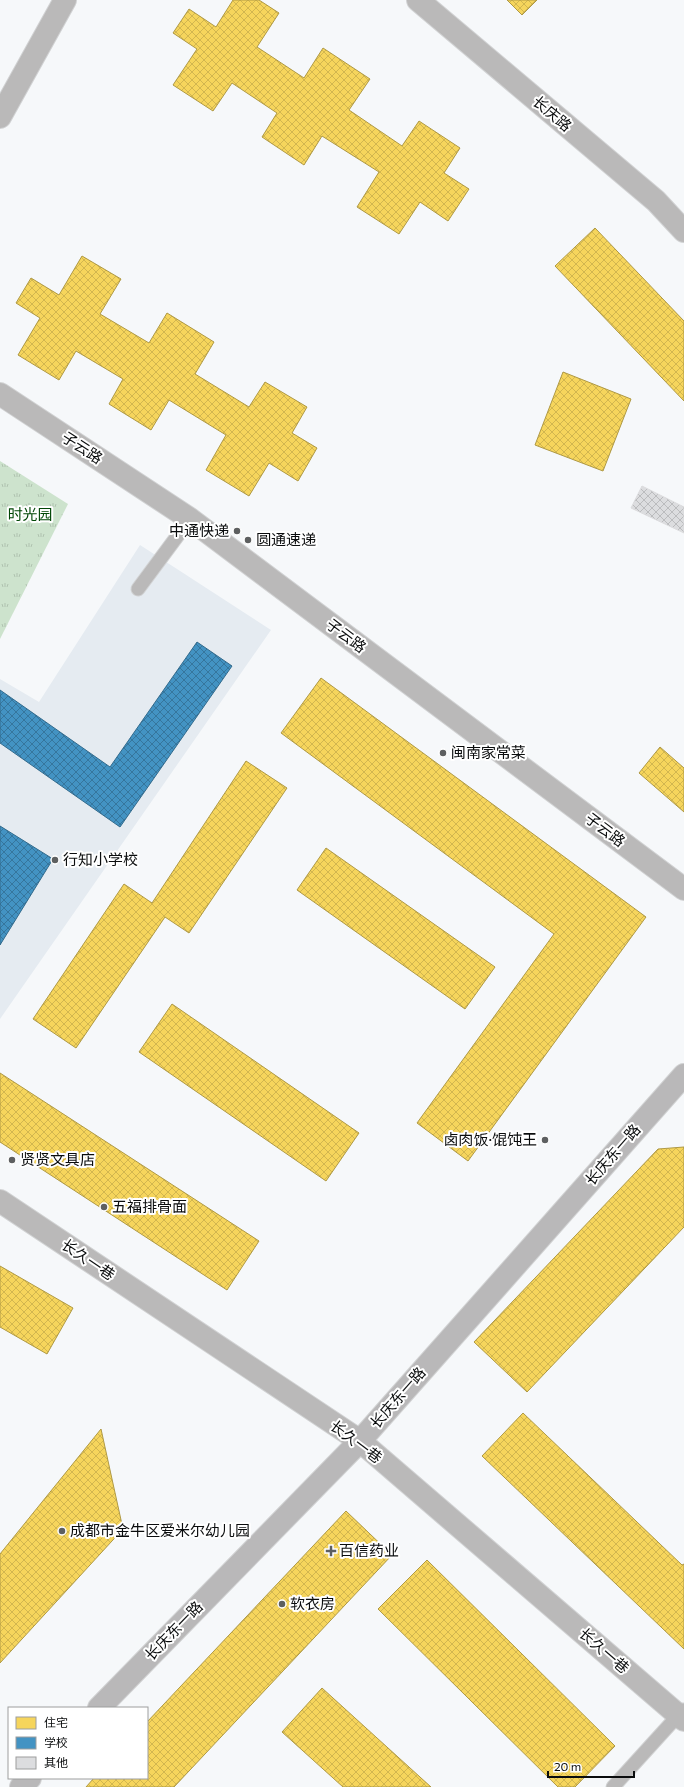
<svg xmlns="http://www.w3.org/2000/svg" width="684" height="1787" viewBox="0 0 684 1787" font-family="Commissioner,'Noto Sans SC',sans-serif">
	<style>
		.built { fill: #e5ebf1 }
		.park { fill: url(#park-tufts) }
		.homes { fill: url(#homes-cross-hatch); stroke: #af9944 }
		.schools { fill: url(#schools-cross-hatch); stroke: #326a8c }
		.building { fill: url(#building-cross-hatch); stroke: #dcdcde }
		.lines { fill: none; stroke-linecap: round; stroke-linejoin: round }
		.lane-casing { stroke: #d1d2d3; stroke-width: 15 }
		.street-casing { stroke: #d1d2d3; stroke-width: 24 }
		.secondary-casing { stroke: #d1d2d3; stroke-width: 24 }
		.lane { stroke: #bab9b9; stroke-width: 13 }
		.street { stroke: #bab9b9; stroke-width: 22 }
		.secondary { stroke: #b9b8b9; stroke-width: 22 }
		.poi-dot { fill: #5d5f60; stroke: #fff; stroke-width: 1.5 }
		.labels { text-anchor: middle; stroke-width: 4; stroke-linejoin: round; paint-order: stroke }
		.street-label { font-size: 15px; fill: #0a0c0d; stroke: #fff }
		.park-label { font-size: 15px; fill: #004705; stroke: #fff }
		.poi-label { font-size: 15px; fill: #0a0c0d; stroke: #fff; text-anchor: start }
	</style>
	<defs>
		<pattern id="park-tufts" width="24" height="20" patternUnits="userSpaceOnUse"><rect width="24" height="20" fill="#cde3cd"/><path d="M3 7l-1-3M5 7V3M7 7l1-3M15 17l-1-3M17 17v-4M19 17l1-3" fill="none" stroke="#afc2af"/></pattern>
		<pattern id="homes-cross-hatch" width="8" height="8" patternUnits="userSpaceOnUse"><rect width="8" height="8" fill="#f6d55c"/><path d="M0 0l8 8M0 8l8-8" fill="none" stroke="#d2b64f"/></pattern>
		<pattern id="schools-cross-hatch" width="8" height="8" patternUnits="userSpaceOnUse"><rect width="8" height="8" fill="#4393c3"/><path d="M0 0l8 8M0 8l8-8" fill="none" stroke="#36769d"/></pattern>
		<pattern id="building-cross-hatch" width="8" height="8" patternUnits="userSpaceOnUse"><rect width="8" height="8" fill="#dcdddf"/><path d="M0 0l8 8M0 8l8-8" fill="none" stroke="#bbbcbe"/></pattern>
	</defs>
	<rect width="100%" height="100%" fill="#f6f8fa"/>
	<polygon class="built" points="140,545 271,630 0,1019 0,679 39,702"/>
	<polygon class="park" points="0,461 68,504 0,639"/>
	<g class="homes">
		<polygon points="233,0 259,0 279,13 257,47 304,78 323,48 370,79 349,110 402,146 419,121 460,148 444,173 469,189 448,221 420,202 399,234 357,207 379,172 322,136 304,165 262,137 277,113 232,83 213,111 173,85 197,49 173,33 189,9 216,27"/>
		<polygon points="507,0 537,0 522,15"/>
		<polygon points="595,228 684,321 684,401 555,266"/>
		<polygon points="82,256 121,279 100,314 149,343 167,313 214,342 195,374 249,407 265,382 307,407 292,433 317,448 298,481 269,463 249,496 206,470 226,435 169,400 151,430 109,404 123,379 76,351 59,380 18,355 40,318 16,303 31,278 59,295"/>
		<polygon points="563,372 631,399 603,471 535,445"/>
		<polygon points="321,678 646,917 468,1161 417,1123 554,934 281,733"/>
		<polygon points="660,747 684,768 684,812 639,773"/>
		<polygon points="246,761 287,788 189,933 165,917 76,1048 33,1019 124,884 152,903"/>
		<polygon points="326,848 495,967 465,1009 297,890"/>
		<polygon points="172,1004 359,1133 326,1181 139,1052"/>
		<polygon points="0,1073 259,1241 227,1290 0,1142"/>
		<polygon points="684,1147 684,1227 527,1392 474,1342 658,1149"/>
		<polygon points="0,1266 73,1308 47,1354 0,1327"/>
		<polygon points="523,1413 682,1565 684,1564 684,1649 482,1456"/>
		<polygon points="101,1429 123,1529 0,1663 0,1554"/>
		<polygon points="346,1511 392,1555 174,1787 86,1787 94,1778 147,1778 147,1722"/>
		<polygon points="427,1560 615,1746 575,1787 558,1787 378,1609"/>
		<polygon points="322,1688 431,1787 343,1787 282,1732"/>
	</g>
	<g class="schools">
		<polygon points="197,642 232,666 120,827 0,743 0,690 110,767"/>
		<polygon points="0,826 53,859 0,945"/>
	</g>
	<polygon class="building" points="642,486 684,507 684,533 631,508"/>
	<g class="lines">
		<defs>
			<g id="lane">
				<polyline points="138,589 190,519"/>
				<polyline points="613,1787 683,1710"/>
			</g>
			<g id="street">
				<polyline points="418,0 656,201 684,231"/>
				<polyline points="0,117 65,0"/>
				<polyline points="0,394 190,519 684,889"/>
				<polyline points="0,1201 360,1441 684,1720"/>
			</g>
			<g id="secondary">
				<polyline points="99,1708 360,1441 684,1075"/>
				<polyline points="21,1787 30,1778"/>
			</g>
		</defs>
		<use href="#lane" class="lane-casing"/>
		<use href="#street" class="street-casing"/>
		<use href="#secondary" class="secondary-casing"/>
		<use href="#lane" class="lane"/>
		<use href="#street" class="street"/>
		<use href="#secondary" class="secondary"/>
	</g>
	<g class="poi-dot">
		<circle cx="237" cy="531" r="4"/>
		<circle cx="248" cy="540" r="4"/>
		<circle cx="443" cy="753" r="4"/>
		<circle cx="55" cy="860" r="4"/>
		<circle cx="545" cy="1140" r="4"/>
		<circle cx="12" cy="1160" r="4"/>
		<circle cx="104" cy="1207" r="4"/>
		<circle cx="62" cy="1531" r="4"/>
		<path d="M329 1545h4v4h4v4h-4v4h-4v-4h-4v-4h4z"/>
		<circle cx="282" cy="1604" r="4"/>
	</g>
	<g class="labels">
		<g class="street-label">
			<text transform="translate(552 114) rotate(40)" y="5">长庆路</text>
			<text transform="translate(82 448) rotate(33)" y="5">子云路</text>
			<text transform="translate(346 636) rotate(37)" y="5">子云路</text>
			<text transform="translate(605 830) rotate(37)" y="5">子云路</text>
			<text transform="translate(613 1155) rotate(-49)" y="5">长庆东一路</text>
			<text transform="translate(88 1260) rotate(34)" y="5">长久一巷</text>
			<text transform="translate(398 1398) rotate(-49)" y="5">长庆东一路</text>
			<text transform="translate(356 1442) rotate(37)" y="5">长久一巷</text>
			<text transform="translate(174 1631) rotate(-46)" y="5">长庆东一路</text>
			<text transform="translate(604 1651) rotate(41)" y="5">长久一巷</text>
		</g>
		<g class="park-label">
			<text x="30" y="520">时光园</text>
		</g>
		<g class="poi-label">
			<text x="229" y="536" text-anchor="end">中通快递</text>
			<text x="256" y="545">圆通速递</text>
			<text x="451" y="758">闽南家常菜</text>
			<text x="63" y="865">行知小学校</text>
			<text x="537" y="1145" text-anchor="end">卤肉饭·馄饨王</text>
			<text x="20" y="1165">贤贤文具店</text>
			<text x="112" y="1212">五福排骨面</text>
			<text x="70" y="1536">成都市金牛区爱米尔幼儿园</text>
			<text x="339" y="1556">百信药业</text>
			<text x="290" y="1609">软衣房</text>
		</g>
	</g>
	<rect x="8" y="1707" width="140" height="72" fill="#ffffff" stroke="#9d9e9e"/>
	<rect x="16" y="1717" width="20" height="12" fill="#f6d55c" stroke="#9d9e9e"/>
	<text x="44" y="1727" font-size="12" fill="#0a0c0d">住宅</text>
	<rect x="16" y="1737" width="20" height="12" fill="#4393c3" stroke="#9d9e9e"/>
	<text x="44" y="1747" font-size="12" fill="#0a0c0d">学校</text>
	<rect x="16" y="1757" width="20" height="12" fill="#dcdddf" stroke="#9d9e9e"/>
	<text x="44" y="1767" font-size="12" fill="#0a0c0d">其他</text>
	<path d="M548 1771v6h86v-6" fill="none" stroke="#0a0c0d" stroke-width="2"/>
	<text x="554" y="1771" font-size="12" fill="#0a0c0d" stroke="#ffffff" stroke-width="3" paint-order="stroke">20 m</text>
</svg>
